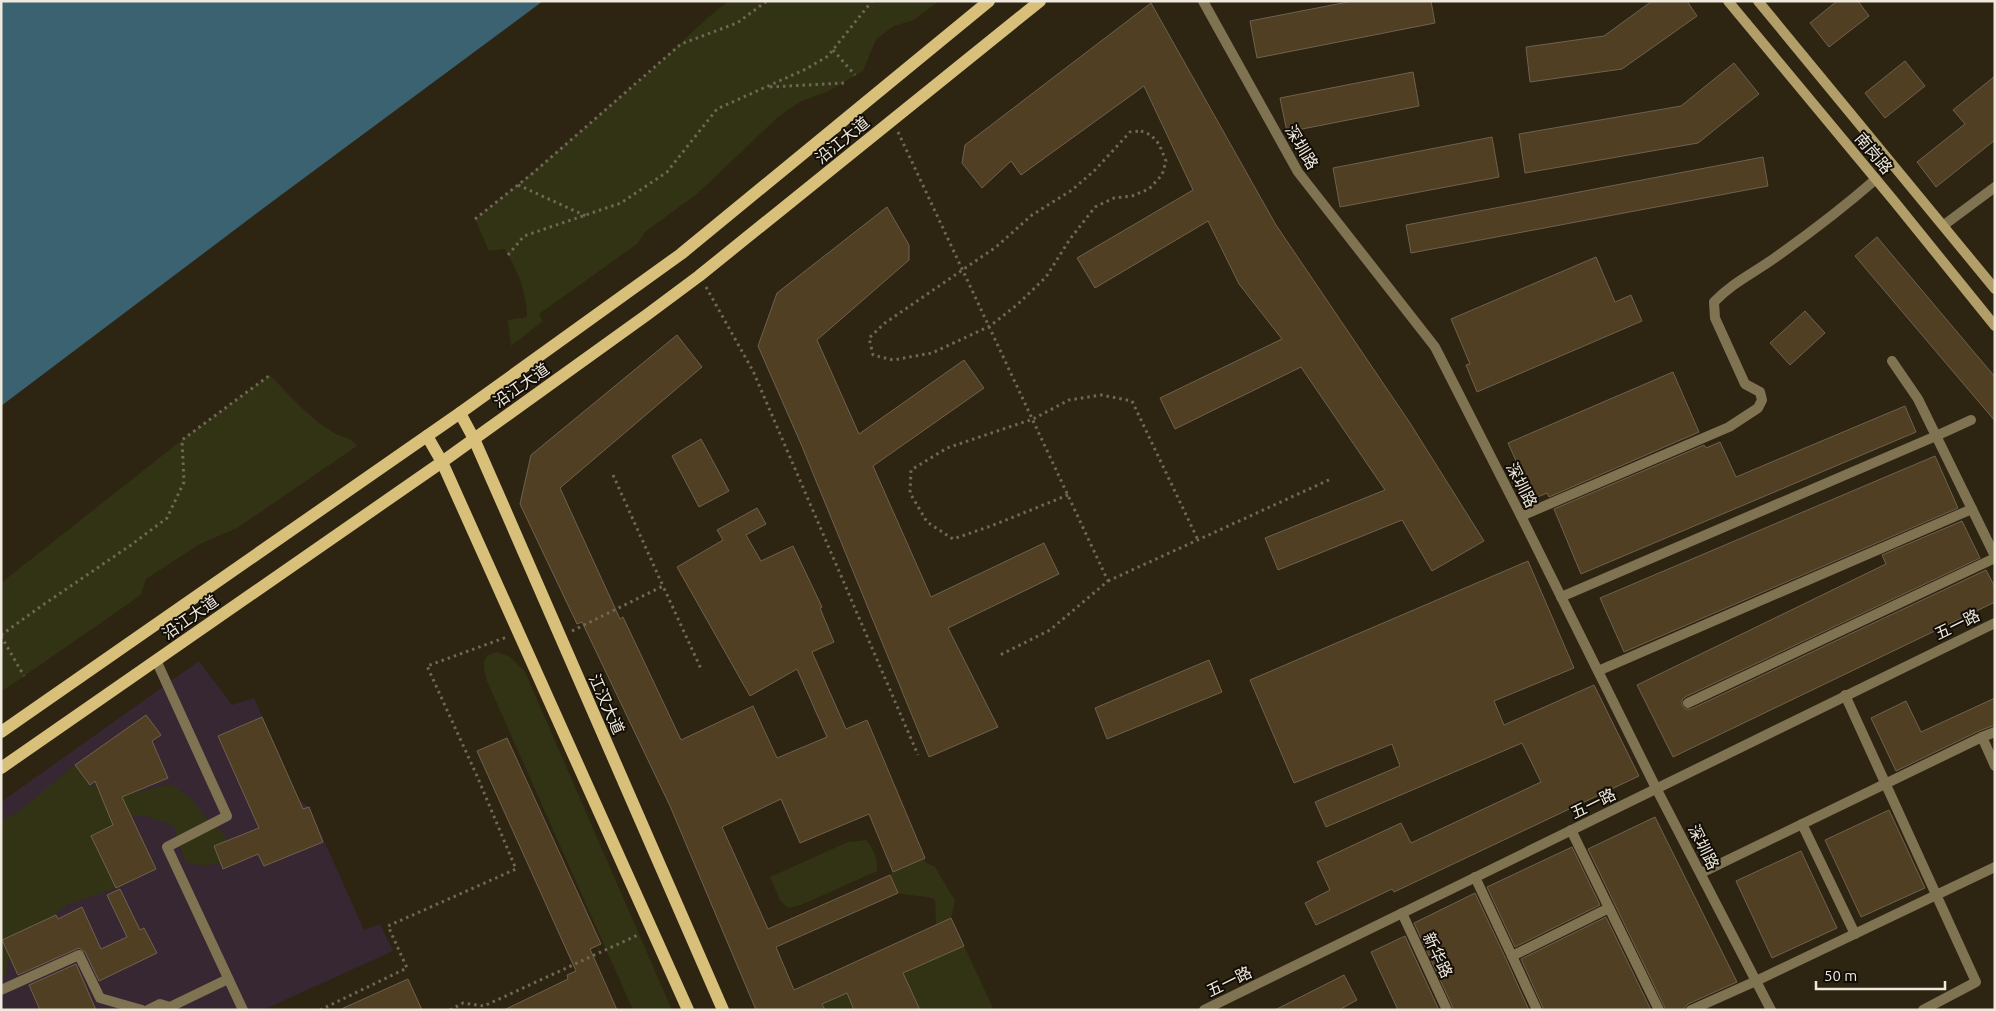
<svg xmlns="http://www.w3.org/2000/svg" width="1996" height="1011" viewBox="0 0 1996 1011" font-family="Ubuntu,'Noto Sans SC',sans-serif">
	<style>
		.commercial { fill: #372732 }
		.green { fill: #313314 }
		.water { fill: #3b6271 }
		.building { fill: #503f22; stroke: #6e624f }
		.lines { fill: none; stroke-linecap: round; stroke-linejoin: round }
		.path { stroke: #706757; stroke-width: 3; stroke-dasharray: 2.5 4; stroke-linecap: butt }
		.service { stroke: #7f7352; stroke-width: 10 }
		.minor { stroke: #7f7352; stroke-width: 10 }
		.secondary { stroke: #b29e69; stroke-width: 10 }
		.primary { stroke: #d9c07a; stroke-width: 12 }
		.labels { text-anchor: middle; stroke-width: 4; stroke-linejoin: round; paint-order: stroke }
		.street-label { font-size: 16px; fill: #f0e9de; stroke: #120e07 }
	</style>
	<rect width="100%" height="100%" fill="#2e2412"/>
	<polygon class="commercial" points="199,661 232,705 254,698 298,799 309,807 364,930 380,924 393,951 263,1010 1,1010 1,802"/>
	<g class="green">
		<path d="M729 1H939L914 20 894 26 876 39 863 71 827 92 801 101 778 117 698 193 645 232 637 244 539 314 543 321 511 346 508 320 527 317C527 292 517 270 505 249L489 251 475 219C537 170 596 118 655 67 680 45 702 20 729 1Z"/>
		<path d="M270 375C289 395 309 418 334 433 341 437 353 438 357 446L237 528 198 545 146 579 141 595 1 692V583L182 440Z"/>
		<path d="M498 652 510 657 525 672 672 1010H633L487 681C483 668 480 654 498 652Z"/>
		<polygon points="75,765 90,785 98,787 105,804 129,794 171,784 192,799 204,816 220,830 227,841 214,846 221,863 200,866 185,861 174,826 143,815 131,817 91,836 116,888 63,906 56,915 2,940 9,957 6,975 1,975 1,821 22,809"/>
		<path d="M866 840C873 849 878 858 877 871L801 905 788 908 780 900 770 877 848 842Z"/>
		<path d="M925 858V862L935 867 955 901 951 918 936 924 935 899C922 895 911 896 898 893L890 875 893 872Z"/>
		<polygon points="964,946 994,1010 920,1010 903,973"/>
		<polygon points="847,993 854,1010 825,1010 822,1004"/>
	</g>
	<polygon class="water" points="1,1 543,1 269,204 1,406"/>
	<g class="building">
		<polygon points="1353,1 1431,1 1435,23 1257,58 1250,21"/>
		<polygon points="1652,1 1687,1 1697,16 1622,69 1530,82 1526,47 1604,36"/>
		<polygon points="1837,1 1858,1 1869,16 1829,47 1810,23"/>
		<polygon points="1151,3 1276,225 1410,423 1484,541 1432,571 1402,520 1278,570 1265,538 1385,490 1301,367 1175,429 1160,398 1282,339 1239,284 1208,221 1095,288 1077,258 1193,190 1144,86 1021,175 1011,161 982,188 962,163 965,145"/>
		<polygon points="1905,61 1925,86 1885,118 1865,93"/>
		<polygon points="1734,63 1759,94 1698,143 1525,173 1519,134 1681,106"/>
		<polygon points="1413,72 1419,106 1287,132 1280,98"/>
		<polygon points="1995,76 1995,140 1936,187 1917,162 1965,124 1953,110"/>
		<polygon points="1492,137 1499,177 1340,207 1333,168"/>
		<polygon points="1763,157 1768,186 1411,253 1406,225"/>
		<polygon points="887,207 909,245 909,260 817,340 859,434 964,360 984,388 873,466 931,597 1044,543 1059,574 948,628 998,727 929,757 801,444 758,346 777,293"/>
		<polygon points="1877,237 1995,377 1995,421 1855,256"/>
		<polygon points="1596,257 1615,302 1631,295 1642,321 1477,392 1466,365 1470,364 1451,319"/>
		<polygon points="1805,311 1825,333 1790,365 1770,343"/>
		<polygon points="677,335 702,367 560,488 620,619 623,617 681,740 753,706 777,758 827,737 797,669 750,696 677,567 723,540 717,530 757,508 766,524 746,535 761,561 793,546 822,607 820,608 834,642 812,652 846,729 867,720 925,858 893,872 869,814 800,843 781,799 722,827 768,929 890,875 898,893 776,947 794,990 951,918 964,946 903,973 920,1010 854,1010 847,993 822,1004 825,1010 756,1010 670,806 582,622 577,624 520,504 531,455"/>
		<polygon points="1673,372 1699,432 1549,497 1547,493 1533,499 1508,443"/>
		<polygon points="1905,406 1916,432 1581,574 1554,509 1704,445 1706,448 1720,442 1736,477"/>
		<polygon points="701,439 729,491 699,507 672,456"/>
		<polygon points="1935,456 1958,508 1624,652 1600,598"/>
		<polygon points="1962,521 1980,558 1685,697 1682,700 1682,705 1685,709 1691,709 1986,570 1995,587 1995,602 1673,757 1637,685 1886,564 1882,555"/>
		<polygon points="1528,561 1574,668 1494,701 1504,725 1594,685 1639,776 1394,892 1392,889 1316,925 1305,903 1330,890 1317,862 1401,823 1411,843 1541,782 1522,743 1326,827 1315,802 1400,766 1392,744 1294,783 1250,680"/>
		<polygon points="1209,660 1222,692 1107,739 1095,708"/>
		<polygon points="1995,698 1995,725 1979,731 1896,771 1871,718 1906,701 1921,732"/>
		<polygon points="146,715 161,735 152,741 168,778 122,797 156,869 116,888 91,836 113,825 95,781 90,785 75,765"/>
		<polygon points="262,717 303,809 309,807 323,842 264,866 258,854 223,869 214,846 259,828 218,736"/>
		<polygon points="507,738 601,944 590,949 617,1010 504,1010 568,979 567,975 576,971 477,751"/>
		<polygon points="1889,810 1925,888 1861,917 1825,840"/>
		<polygon points="1655,817 1737,982 1688,1004 1683,1010 1666,1010 1588,849"/>
		<polygon points="1572,847 1600,905 1515,947 1487,887"/>
		<polygon points="1801,851 1837,928 1772,958 1736,881"/>
		<polygon points="120,889 140,930 144,928 157,953 99,981 85,952 79,948 18,975 2,940 56,915 58,919 82,907 101,949 127,937 107,895"/>
		<polygon points="1475,893 1506,959 1529,1010 1454,1010 1414,923"/>
		<polygon points="1606,917 1651,1010 1544,1010 1521,959"/>
		<polygon points="1405,936 1439,1010 1398,1010 1371,952"/>
		<polygon points="76,964 96,1010 40,1010 29,985"/>
		<polygon points="1344,975 1357,1000 1339,1010 1275,1010"/>
		<polygon points="408,979 422,1010 339,1010"/>
	</g>
	<g class="lines">
		<g class="path">
			<polyline points="833,50 855,75"/>
			<polyline points="770,87 844,83"/>
			<polygon points="1141,131 1151,135 1159,144 1166,161 1162,175 1149,189 1132,196 1114,198 1095,207 1070,239 1046,277 1018,304 990,326 932,353 893,360 873,355 869,338 885,323 996,247 1032,215 1072,190 1095,170 1130,132"/>
			<polyline points="898,132 1108,581 1050,630 1000,655"/>
			<polyline points="518,185 586,216"/>
			<polyline points="475,219 533,173 681,44 737,23 767,1"/>
			<polyline points="508,255 524,236 621,203 667,172 717,109 806,69 828,56 872,1"/>
			<polyline points="706,287 753,371 918,755"/>
			<polyline points="613,475 663,586"/>
			<polyline points="1068,495 991,526 953,539 927,522 910,493 911,470 947,448 1033,419 1069,400 1101,395 1132,401 1198,540"/>
			<polyline points="1108,581 1331,479"/>
			<polyline points="572,631 663,586 702,671"/>
			<polyline points="1,635 40,607 131,545 167,518 184,482 182,440 270,375"/>
			<polyline points="1,636 24,676"/>
			<polyline points="320,1010 407,968 388,926 516,869 477,776 427,666 507,637"/>
			<polyline points="450,1010 463,1003 484,1006 640,934"/>
		</g>
		<g class="service">
			<polyline points="1944,225 1995,187"/>
			<polyline points="156,660 227,816 167,847 243,1010"/>
			<polyline points="1571,830 1659,1010"/>
			<polyline points="1475,877 1512,956"/>
			<polyline points="1,990 79,955 100,998 142,1010"/>
			<polyline points="148,1010 160,1004 170,1007 228,979"/>
			<polyline points="1537,1010 1512,956 1609,908"/>
		</g>
		<g class="minor">
			<polyline points="1203,1 1298,172 1435,347 1521,516 1656,788 1771,1010"/>
			<polyline points="1892,361 1918,399 1995,556"/>
			<path d="M1521 516 1729 427 1758 408 1762 400 1760 392 1745 384 1715 318 1714 302C1733 282 1754 273 1776 257 1810 233 1844 207 1876 179"/>
			<polyline points="1561,597 1936,436 1971,420"/>
			<polyline points="1598,671 1972,509"/>
			<polyline points="1845,695 1976,982 1923,1010"/>
			<polyline points="1688,703 1995,558"/>
			<polyline points="1995,732 1982,737 1995,766"/>
			<polyline points="1802,824 1855,934"/>
			<polyline points="1701,873 1982,737"/>
			<polyline points="1402,913 1447,1010"/>
			<polyline points="1204,1010 1995,623"/>
			<polyline points="1691,1010 1756,981 1995,867"/>
		</g>
		<g class="secondary">
			<polyline points="1728,1 1894,201 1995,326"/>
			<polyline points="1758,1 1995,289"/>
		</g>
		<g class="primary">
			<polyline points="460,413 474,439 503,505 723,1010"/>
			<polyline points="427,436 442,462 688,1010"/>
			<polyline points="1,732 460,413 681,254 989,1"/>
			<polyline points="1,768 442,462 648,314 699,276 1040,1"/>
		</g>
	</g>
	<g class="labels">
		<g class="street-label">
			<text transform="translate(842 140) rotate(-39)" y="6">沿江大道</text>
			<text transform="translate(1302 147) rotate(59)" y="6">深圳路</text>
			<text transform="translate(1874 153) rotate(50)" y="6">南岗路</text>
			<text transform="translate(521 385) rotate(-35)" y="6">沿江大道</text>
			<text transform="translate(1522 485) rotate(63)" y="6">深圳路</text>
			<text transform="translate(190 617) rotate(-35)" y="6">沿江大道</text>
			<text transform="translate(1957 624) rotate(-26)" y="6">五一路</text>
			<text transform="translate(607 704) rotate(66)" y="6">江汉大道</text>
			<text transform="translate(1593 803) rotate(-26)" y="6">五一路</text>
			<text transform="translate(1704 847) rotate(63)" y="6">深圳路</text>
			<text transform="translate(1438 955) rotate(65)" y="6">新华路</text>
			<text transform="translate(1229 981) rotate(-26)" y="6">五一路</text>
		</g>
	</g>
	<rect width="1996" height="1011" fill="none" stroke="#f0e9de" stroke-width="5"/>
	<path d="M1816 981v8h129v-8" fill="none" stroke="#f0e9de" stroke-width="2.5"/>
	<text x="1824" y="981" font-size="15" fill="#f0e9de" stroke="#120e07" stroke-width="4" paint-order="stroke">50 m</text>
</svg>
